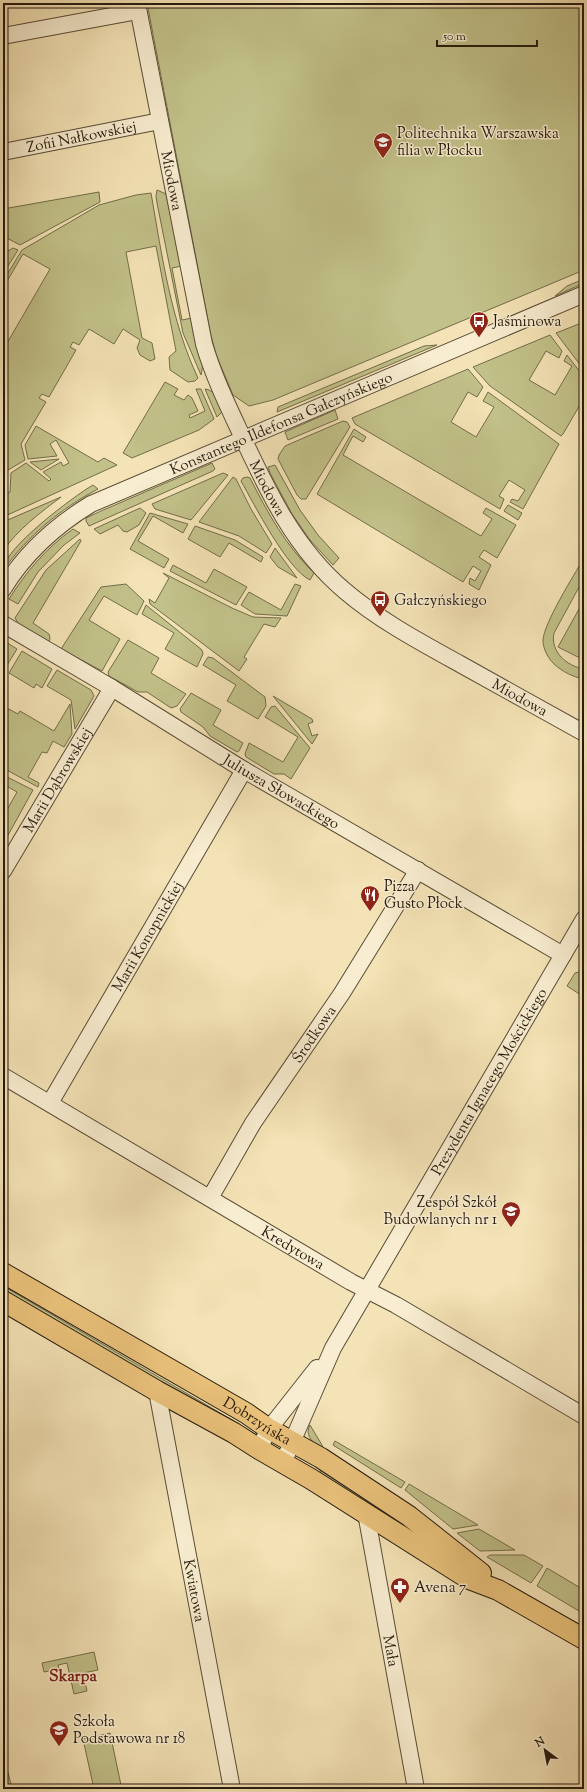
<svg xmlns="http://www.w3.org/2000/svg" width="587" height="1792" viewBox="0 0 587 1792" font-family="'Sorts Mill Goudy',serif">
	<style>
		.green { fill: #c2c189; stroke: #736d4a }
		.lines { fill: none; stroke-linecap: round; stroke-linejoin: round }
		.minor-casing { stroke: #584c36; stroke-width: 18 }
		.major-casing { stroke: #24190c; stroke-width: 22 }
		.minor { stroke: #f8edd0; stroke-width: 16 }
		.major { stroke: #eac27b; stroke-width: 20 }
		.labels { text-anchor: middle; stroke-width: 3; stroke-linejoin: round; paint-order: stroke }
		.poi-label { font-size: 15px; fill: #24190c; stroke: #f8edd0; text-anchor: start }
		.street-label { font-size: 15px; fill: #24190c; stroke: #f8edd0 }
		.neighbourhood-label { font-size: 16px; font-weight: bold; fill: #7a1f14; stroke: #f8edd0 }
	</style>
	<rect width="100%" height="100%" fill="#f4e3b6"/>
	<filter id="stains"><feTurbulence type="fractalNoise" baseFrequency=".005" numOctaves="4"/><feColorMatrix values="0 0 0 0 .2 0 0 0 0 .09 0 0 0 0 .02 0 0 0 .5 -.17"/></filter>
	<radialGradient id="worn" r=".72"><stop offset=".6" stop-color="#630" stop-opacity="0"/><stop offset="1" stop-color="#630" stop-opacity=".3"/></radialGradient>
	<g class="green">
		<polygon points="147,3 584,3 584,270 273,400 249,406 233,395 217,357 211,336"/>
		<polygon points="157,190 166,194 182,266 172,268 182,320 192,318 203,365 201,375 183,333 157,203 156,196"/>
		<polygon points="99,192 100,202 20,245 3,236 3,209"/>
		<path d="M151 193C162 256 171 321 198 378L195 381 188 382 170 370 169 357 176 351 156 246 126 252 142 338 152 343 155 359 150 361 140 355 137 348 140 340 123 329 114 344 89 329 79 345 73 342 70 347 76 350 49 397 42 394 39 398 46 402 21 444 25 460 8 470 3 468V350L50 269 23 254 6 283 3 281 22 250 99 205 136 195Z"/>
		<polygon points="13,248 18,250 3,274 3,254"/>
		<polygon points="584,279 584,283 555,296 567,286"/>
		<polygon points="584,322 584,370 556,333"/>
		<polygon points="550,335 562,351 559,358 546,351 529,380 555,395 572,366 564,361 567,355 584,377 584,398 563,434 561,436 490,386 473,367"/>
		<polygon points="437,345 277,412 278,407 424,346"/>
		<polygon points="468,369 483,387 477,397 468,392 451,422 476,437 494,407 483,401 488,392 559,444 523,509 510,502 512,499 518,501 525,490 509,480 499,496 504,499 500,509 355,424 352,418"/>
		<polygon points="165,382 178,389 174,395 184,400 188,395 192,398 198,411 189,415 190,418 205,411 196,389 201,389 214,419 199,430 132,458 123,453"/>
		<path d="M205 389C216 390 219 402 223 411L217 417Z"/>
		<polygon points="335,410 338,419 288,440 285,432"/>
		<polygon points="343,421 347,422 350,427 306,499 301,499 297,495 278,459 279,455 285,446"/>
		<polygon points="36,426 98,462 104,458 117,465 3,517 3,472 7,473 7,494 10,492 11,473 26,463 49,481 51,479 43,472 61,462 63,466 69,463 56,440 50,444 57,456 28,459 25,445"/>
		<polygon points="354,429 366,437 363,442 353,436 343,455 481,536 492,519 483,513 486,508 516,525 497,558 484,550 479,557 491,565 479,590 469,584 470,578 475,581 481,571 473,566 463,582 317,494"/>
		<polygon points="59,459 41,470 30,462"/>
		<polygon points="212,463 215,469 213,471 89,526 86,521 86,518 101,511"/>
		<polygon points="275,465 300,510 318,535 339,558 333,565 310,540 292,514 270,473 268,467"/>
		<polygon points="223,473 228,475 191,520 155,509 152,504"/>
		<polygon points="233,477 236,479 251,509 272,544 266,553 239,536 199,522"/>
		<path d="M247 477 250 478C268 513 285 545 314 573L310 580C287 569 254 504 241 481L243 478Z"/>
		<path d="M93 485 98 489C60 509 29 535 3 570 3 549 74 496 93 485Z"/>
		<path d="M61 497C40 513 18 529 3 551V522Z"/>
		<polygon points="508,505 522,513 518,520 504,511"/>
		<polygon points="140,508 146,513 139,525 127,532 123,531 118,525 100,534 94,529"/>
		<polygon points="150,513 188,524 183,533 153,516 138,541 169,559 164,568 130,549"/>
		<polygon points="195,526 235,540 263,557 261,562 229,543 220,557 188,539"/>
		<path d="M73 529 80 533 64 545 38 572 18 604 9 599C26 572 46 548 73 529Z"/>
		<polygon points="80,539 81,541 33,623 49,634 50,638 49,642 19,625 15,618 46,570"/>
		<polygon points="275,548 297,578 278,567 270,557"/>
		<path d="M584 558V578L554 633C550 652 567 666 584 669V679C573 677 563 672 554 664 548 658 543 649 543 640 544 623 574 575 584 558Z"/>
		<polygon points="173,565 206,583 214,569 247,587 236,605 170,571"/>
		<polygon points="163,573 232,608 253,617 281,618 275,627 264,624 244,657 247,659 239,671 150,604 149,599 155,603 169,578"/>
		<polygon points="126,584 144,601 137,615 104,596 89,620 120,639 102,671 61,649 101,587"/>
		<polygon points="295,584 301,586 287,616 255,614 241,605 249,592 281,610"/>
		<polygon points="584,600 584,660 558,647"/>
		<polygon points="146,605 202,650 203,654 197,667 165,649 174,633 142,614"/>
		<polygon points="128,640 159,658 151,673 186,694 177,706 171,708 147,692 138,692 109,676 108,672"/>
		<polygon points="6,642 17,649 4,670 3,643"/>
		<polygon points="22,651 52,669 42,688 36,684 34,688 9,673"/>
		<polygon points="208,657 213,658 265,697 266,706 258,719 227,701 236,685 203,665"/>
		<polygon points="57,670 91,690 94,696 75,729 71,700 47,686"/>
		<polygon points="191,693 221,710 213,725 243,743 239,751 237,752 210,736 203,727 181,712 180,709"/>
		<polygon points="273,696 312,719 313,722 308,724 312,736 318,734 312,744"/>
		<polygon points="70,704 72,734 64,747 53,741 47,753 42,752 28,777 39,783 38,787 3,768 3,706 18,714 20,711 54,731"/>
		<polygon points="275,706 310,748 291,779 284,774 274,774 246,757 245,754 249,743 283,762 298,737 265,717 271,707"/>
		<polygon points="3,775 33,790 7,837 3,835 3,817 17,792 3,784"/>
		<polygon points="582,971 584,972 584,997 567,986 575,973"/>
		<polygon points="3,1286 234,1421 231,1425 3,1291"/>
		<path d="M310 1425 322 1445 323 1450C314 1444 304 1436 310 1425Z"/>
		<polygon points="335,1441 405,1482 401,1488 333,1445"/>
		<polygon points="321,1470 354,1490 413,1530 318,1475"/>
		<polygon points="409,1484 478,1525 453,1529 405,1490"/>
		<polygon points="479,1529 515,1550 480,1551 457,1533"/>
		<polygon points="490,1555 524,1555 543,1566 531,1583 487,1557"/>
		<polygon points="547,1568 584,1590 584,1614 537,1586"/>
		<polygon points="94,1652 98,1670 83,1673 87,1691 74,1694 67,1663 58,1665 59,1669 44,1672 42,1663"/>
		<polygon points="110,1733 121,1785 94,1789 83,1739"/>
		<polygon points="3,1765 8,1772 12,1789 3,1789"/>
	</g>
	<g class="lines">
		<defs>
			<g id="minor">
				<path id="s1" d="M137 3 204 344C213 375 227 404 241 434 268 492 295 549 345 591 379 620 420 642 460 664 501 687 543 710 584 733"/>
				<polyline points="3,36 138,11"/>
				<path id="s2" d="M3 152 160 121"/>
				<path id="s3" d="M3 589C25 553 55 526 91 504L584 294"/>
				<path id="s4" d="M3 624 112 688 244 770 563 955"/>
				<path id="s5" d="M3 871 112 688"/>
				<path id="s6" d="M3 1076 351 1282 396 1305 584 1416"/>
				<path id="s7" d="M50 1103 244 770"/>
				<path id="s8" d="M210 1198 253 1123 342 993 418 870"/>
				<path id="s9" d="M157 1391 232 1789"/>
				<polyline points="259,1449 269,1429 317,1368"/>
				<path id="s10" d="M283 1463 333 1348 584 919"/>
				<path id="s11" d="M366 1513 416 1789"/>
			</g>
			<g id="major">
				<path id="s12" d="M3 1273 246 1413 269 1429 321 1458 409 1516 481 1573"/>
				<polyline points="3,1301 157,1391 234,1433 259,1449 311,1479 469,1579 498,1590 584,1639"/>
			</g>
		</defs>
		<use href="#minor" class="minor-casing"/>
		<use href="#major" class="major-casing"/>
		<use href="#minor" class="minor"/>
		<use href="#major" class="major"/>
	</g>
	<defs>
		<symbol id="university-pin" viewBox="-11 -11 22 30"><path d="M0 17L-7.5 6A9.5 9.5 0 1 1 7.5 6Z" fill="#8f2418" stroke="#f8edd0"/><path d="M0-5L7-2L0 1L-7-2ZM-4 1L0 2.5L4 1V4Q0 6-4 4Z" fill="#fff"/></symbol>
		<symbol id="bus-pin" viewBox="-11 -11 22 30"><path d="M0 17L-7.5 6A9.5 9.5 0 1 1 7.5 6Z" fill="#8f2418" stroke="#f8edd0"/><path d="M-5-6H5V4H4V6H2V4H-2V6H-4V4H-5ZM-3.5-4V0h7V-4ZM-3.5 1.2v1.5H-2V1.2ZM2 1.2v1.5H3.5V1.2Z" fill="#fff"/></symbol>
		<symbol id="restaurant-pin" viewBox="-11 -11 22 30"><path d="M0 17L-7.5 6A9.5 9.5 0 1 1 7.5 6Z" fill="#8f2418" stroke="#f8edd0"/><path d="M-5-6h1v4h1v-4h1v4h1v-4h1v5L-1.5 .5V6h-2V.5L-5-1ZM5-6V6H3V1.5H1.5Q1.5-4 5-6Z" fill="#fff"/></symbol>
		<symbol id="school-pin" viewBox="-11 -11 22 30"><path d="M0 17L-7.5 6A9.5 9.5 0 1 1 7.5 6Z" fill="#8f2418" stroke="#f8edd0"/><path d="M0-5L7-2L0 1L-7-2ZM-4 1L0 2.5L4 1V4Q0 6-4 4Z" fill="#fff"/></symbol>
		<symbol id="pharmacy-pin" viewBox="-11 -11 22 30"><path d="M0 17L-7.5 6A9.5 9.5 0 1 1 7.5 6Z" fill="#8f2418" stroke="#f8edd0"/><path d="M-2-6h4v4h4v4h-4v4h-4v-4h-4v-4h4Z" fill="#fff"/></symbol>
	</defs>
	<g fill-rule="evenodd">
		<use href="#university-pin" x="372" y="131" width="22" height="30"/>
		<use href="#bus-pin" x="468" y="310" width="22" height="30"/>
		<use href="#bus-pin" x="369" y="589" width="22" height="30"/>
		<use href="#restaurant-pin" x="359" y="884" width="22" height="30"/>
		<use href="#school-pin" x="500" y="1200" width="22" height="30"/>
		<use href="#pharmacy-pin" x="389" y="1576" width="22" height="30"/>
		<use href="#school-pin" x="48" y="1719" width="22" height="30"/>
	</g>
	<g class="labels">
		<g class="poi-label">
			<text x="397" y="138">Politechnika Warszawska<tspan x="397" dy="17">filia w Płocku</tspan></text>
			<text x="493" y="326">Jaśminowa</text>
			<text x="394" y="605">Gałczyńskiego</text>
			<text x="384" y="891">Pizza<tspan x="384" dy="17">Gusto Płock</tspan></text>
			<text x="497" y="1207" text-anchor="end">Zespół Szkół<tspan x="497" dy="17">Budowlanych nr 1</tspan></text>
			<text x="414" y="1592">Avena 7</text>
			<text x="73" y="1726">Szkoła<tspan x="73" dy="17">Podstawowa nr 18</tspan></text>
		</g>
		<g class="street-label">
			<text dy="5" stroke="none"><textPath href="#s2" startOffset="80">Zofii Nałkowskiej</textPath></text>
			<text dy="5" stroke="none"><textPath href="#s1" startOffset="181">Miodowa</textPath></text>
			<text dy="5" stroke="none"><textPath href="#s3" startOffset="330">Konstantego Ildefonsa Gałczyńskiego</textPath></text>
			<text dy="5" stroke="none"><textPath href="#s1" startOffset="505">Miodowa</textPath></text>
			<text dy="5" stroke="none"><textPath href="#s1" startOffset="840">Miodowa</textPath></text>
			<text dy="5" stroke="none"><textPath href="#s5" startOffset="106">Marii Dąbrowskiej</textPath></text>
			<text dy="5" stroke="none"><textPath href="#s4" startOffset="325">Juliusza Słowackiego</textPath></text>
			<text dy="5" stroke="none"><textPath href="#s7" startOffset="193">Marii Konopnickiej</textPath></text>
			<text dy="5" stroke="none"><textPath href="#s8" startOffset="194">Środkowa</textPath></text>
			<text dy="5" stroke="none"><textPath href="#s10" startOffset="434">Prezydenta Ignacego Mościckiego</textPath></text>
			<text dy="5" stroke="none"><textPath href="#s6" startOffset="337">Kredytowa</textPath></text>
			<text dy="5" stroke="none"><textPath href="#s12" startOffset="294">Dobrzyńska</textPath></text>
			<text dy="5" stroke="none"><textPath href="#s9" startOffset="203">Kwiatowa</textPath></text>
			<text dy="5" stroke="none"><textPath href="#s11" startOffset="140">Mała</textPath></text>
		</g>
		<g class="neighbourhood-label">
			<text x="73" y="1681">Skarpa</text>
		</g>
	</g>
	<rect width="587" height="1792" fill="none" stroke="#f4e3b6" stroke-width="16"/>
	<rect x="4" y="4" width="579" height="1784" fill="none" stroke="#24190c" stroke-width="2"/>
	<rect x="8" y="8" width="571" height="1776" fill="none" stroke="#24190c"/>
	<g transform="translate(545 1750) rotate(328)" stroke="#f8edd0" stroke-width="3" paint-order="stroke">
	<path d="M0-3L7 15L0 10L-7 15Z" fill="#24190c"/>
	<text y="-6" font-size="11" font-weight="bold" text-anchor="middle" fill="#24190c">N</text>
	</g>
	<path d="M437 40v6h100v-6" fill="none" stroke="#24190c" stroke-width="2"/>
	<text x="443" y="40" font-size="12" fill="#24190c" stroke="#f8edd0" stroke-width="3" paint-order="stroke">50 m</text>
	<rect width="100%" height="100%" filter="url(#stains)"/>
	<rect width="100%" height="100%" fill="url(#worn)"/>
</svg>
